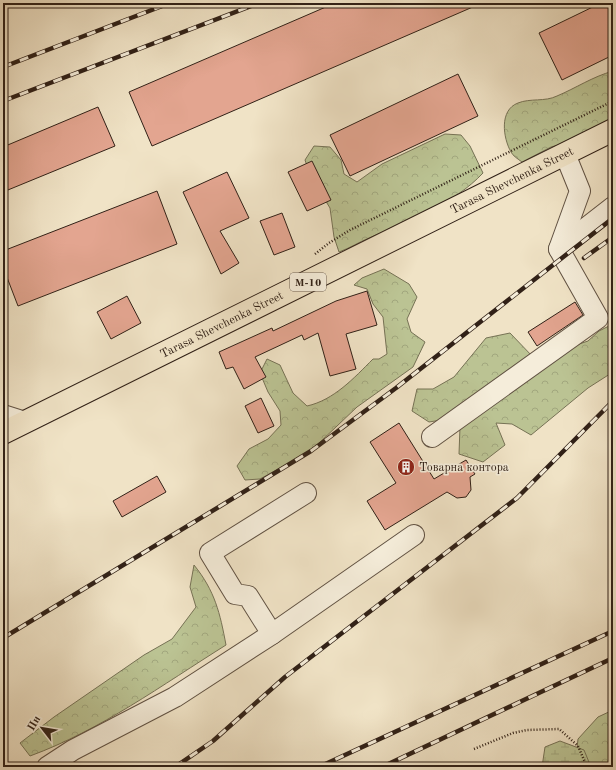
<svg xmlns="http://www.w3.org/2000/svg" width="616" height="770" viewBox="0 0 616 770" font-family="'Old Standard TT',serif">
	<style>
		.forest { fill: url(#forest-crowns); stroke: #767255 }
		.wetland { fill: url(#wetland-marsh); stroke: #767255 }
		.building { fill: #e3a590; stroke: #312117 }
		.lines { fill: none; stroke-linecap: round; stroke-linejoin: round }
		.minor-casing { stroke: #615243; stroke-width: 22 }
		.major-casing { stroke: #312117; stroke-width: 24 }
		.path { stroke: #312117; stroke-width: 2.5; stroke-dasharray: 1 2; stroke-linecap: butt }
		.minor { stroke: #f5edda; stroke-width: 20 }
		.major { stroke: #f0e3c6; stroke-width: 22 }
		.rail-casing { stroke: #312117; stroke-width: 4.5 }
		.rail { stroke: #f5edda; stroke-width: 3; stroke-dasharray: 9; stroke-linecap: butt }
		.labels { text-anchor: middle; stroke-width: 3; stroke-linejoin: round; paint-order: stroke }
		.shield { fill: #f5edda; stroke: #6c5e52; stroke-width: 1 }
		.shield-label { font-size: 11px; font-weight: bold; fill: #312117 }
		.street-label { font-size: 12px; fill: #312117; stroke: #f5edda }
		.poi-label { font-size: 12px; fill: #312117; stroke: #f5edda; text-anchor: start }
	</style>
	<defs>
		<pattern id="forest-crowns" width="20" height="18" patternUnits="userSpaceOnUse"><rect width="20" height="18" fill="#bbc393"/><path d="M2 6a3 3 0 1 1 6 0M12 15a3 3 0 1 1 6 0" fill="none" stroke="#a1a77e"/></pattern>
		<pattern id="wetland-marsh" width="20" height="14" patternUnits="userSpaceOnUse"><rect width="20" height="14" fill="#bbc393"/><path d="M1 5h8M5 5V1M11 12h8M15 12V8" fill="none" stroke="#a1a77e"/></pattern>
	</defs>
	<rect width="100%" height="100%" fill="#f0e3c6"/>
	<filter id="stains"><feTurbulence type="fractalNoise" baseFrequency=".005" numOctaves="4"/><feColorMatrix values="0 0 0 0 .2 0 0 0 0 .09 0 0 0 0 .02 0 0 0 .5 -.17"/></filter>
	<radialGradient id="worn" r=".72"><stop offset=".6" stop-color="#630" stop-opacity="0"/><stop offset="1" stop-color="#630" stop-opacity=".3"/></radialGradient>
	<g class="forest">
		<path d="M613 71V117L581 139 551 147 522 162C518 159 513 156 511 152 503 138 499 110 518 103 530 98 545 102 557 96 576 88 592 77 613 71Z"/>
		<path d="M445 134 461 135 470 146 483 173C454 204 408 221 369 238 359 242 350 248 339 252L334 237 330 208 311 177 305 160 314 146 330 147 341 160 344 174 357 182 382 164Z"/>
		<path d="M384 269 409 284 417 297 407 319 411 332 425 342 413 367 357 407 317 445 300 457 260 479 245 480 237 466 249 449 268 439 281 425 280 411 268 392 260 373 267 359 280 365 293 393 307 406C334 400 354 378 373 359H379L387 354 383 317 373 304 367 289 354 285 362 278Z"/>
		<polygon points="613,324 613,372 588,388 531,435 512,424 496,423 505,445 483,462 459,454 460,427 453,418 429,422 412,411 417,389 433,389 454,377 486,338 510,333 533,357 559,351 588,341 599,331"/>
		<path d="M194 565C215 591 220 613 226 645 162 685 101 730 30 756L20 743 54 717 144 655 172 639 196 607 190 587Z"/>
		<polygon points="613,710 613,767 575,767 578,739 598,717"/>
	</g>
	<polygon class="wetland" points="560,741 584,750 591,767 542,767 545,747"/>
	<g class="building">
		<polygon points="335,3 482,3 152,146 129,92"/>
		<polygon points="601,3 613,3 613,55 562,80 539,33"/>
		<polygon points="458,74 478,116 350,176 330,135"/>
		<polygon points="98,107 115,146 3,192 3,147"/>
		<polygon points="312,161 331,200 307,211 288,172"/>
		<polygon points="227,172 249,218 220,231 239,263 221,274 183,192"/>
		<polygon points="157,191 177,244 18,306 3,267 3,251"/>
		<polygon points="282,213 295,247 274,255 260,221"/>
		<polygon points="367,291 377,325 346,334 356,369 330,376 318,333 304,340 302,335 255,357 266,377 244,389 233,367 226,369 219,352 272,328 273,331 336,301"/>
		<polygon points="127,296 141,323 111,339 97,312"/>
		<polygon points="575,302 583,315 537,346 528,332"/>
		<polygon points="261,398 274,426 258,433 245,406"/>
		<polygon points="399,423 434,479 466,460 475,474 470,477 471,490 466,497 457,498 447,492 385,530 367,501 396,483 370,442"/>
		<polygon points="157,476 166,492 122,517 113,501"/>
	</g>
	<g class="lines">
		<defs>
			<g id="minor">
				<polyline points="559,249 613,207"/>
				<polyline points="3,415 25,422"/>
				<polyline points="432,437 598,318 559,249 580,191 565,154"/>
				<polyline points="272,634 248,596 235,594 210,553 306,493"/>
				<polyline points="47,767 73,750 175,697 272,634 414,535"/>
			</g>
			<g id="major">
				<path id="s1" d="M3 433 613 130"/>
			</g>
		</defs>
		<use href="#minor" class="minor-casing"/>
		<use href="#major" class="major-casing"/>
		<g class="path">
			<polyline points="315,254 329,243 350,230 613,101"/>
			<polyline points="474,749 513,733 527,730 559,729 578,746 587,767"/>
		</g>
		<use href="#minor" class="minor"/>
		<use href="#major" class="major"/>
		<defs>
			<g id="rail">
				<polyline points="3,67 170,3"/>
				<polyline points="3,101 259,3"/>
				<polyline points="584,258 613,237"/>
				<polyline points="3,638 311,451 396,388 613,218"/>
				<polyline points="175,767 213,741 285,677 517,498 613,401"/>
				<polyline points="319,767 613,631"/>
				<polyline points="382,767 613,658"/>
			</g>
		</defs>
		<use href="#rail" class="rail-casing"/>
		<use href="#rail" class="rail"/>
	</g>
	<defs>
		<symbol id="building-disc" viewBox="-11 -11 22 22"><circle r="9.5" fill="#8f2418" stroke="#f5edda"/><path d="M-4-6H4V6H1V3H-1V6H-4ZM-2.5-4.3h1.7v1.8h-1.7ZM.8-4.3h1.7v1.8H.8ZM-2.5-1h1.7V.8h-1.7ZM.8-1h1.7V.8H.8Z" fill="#fff"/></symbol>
	</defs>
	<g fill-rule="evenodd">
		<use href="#building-disc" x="396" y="457" width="20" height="20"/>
	</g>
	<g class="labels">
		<rect class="shield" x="290" y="273" width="36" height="18" rx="3"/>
		<g class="shield-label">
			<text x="308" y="286">М-10</text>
		</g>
		<g class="street-label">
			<text dy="4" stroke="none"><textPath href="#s1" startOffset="568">Tarasa Shevchenka Street</textPath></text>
			<text dy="4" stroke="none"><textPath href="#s1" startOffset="244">Tarasa Shevchenka Street</textPath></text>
		</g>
		<g class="poi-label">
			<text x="419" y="471">Товарна контора</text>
		</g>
	</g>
	<rect width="616" height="770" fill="none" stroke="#f0e3c6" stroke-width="16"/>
	<rect x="4" y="4" width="608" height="762" fill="none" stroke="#312117" stroke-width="2"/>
	<rect x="8" y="8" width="600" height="754" fill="none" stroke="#312117"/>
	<g transform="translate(42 728) rotate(301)" stroke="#f5edda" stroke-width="3" paint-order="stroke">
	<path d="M0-3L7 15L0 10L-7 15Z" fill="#312117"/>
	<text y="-6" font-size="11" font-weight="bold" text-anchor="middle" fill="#312117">Пн</text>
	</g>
	<rect width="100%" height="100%" filter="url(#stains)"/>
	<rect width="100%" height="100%" fill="url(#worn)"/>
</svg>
